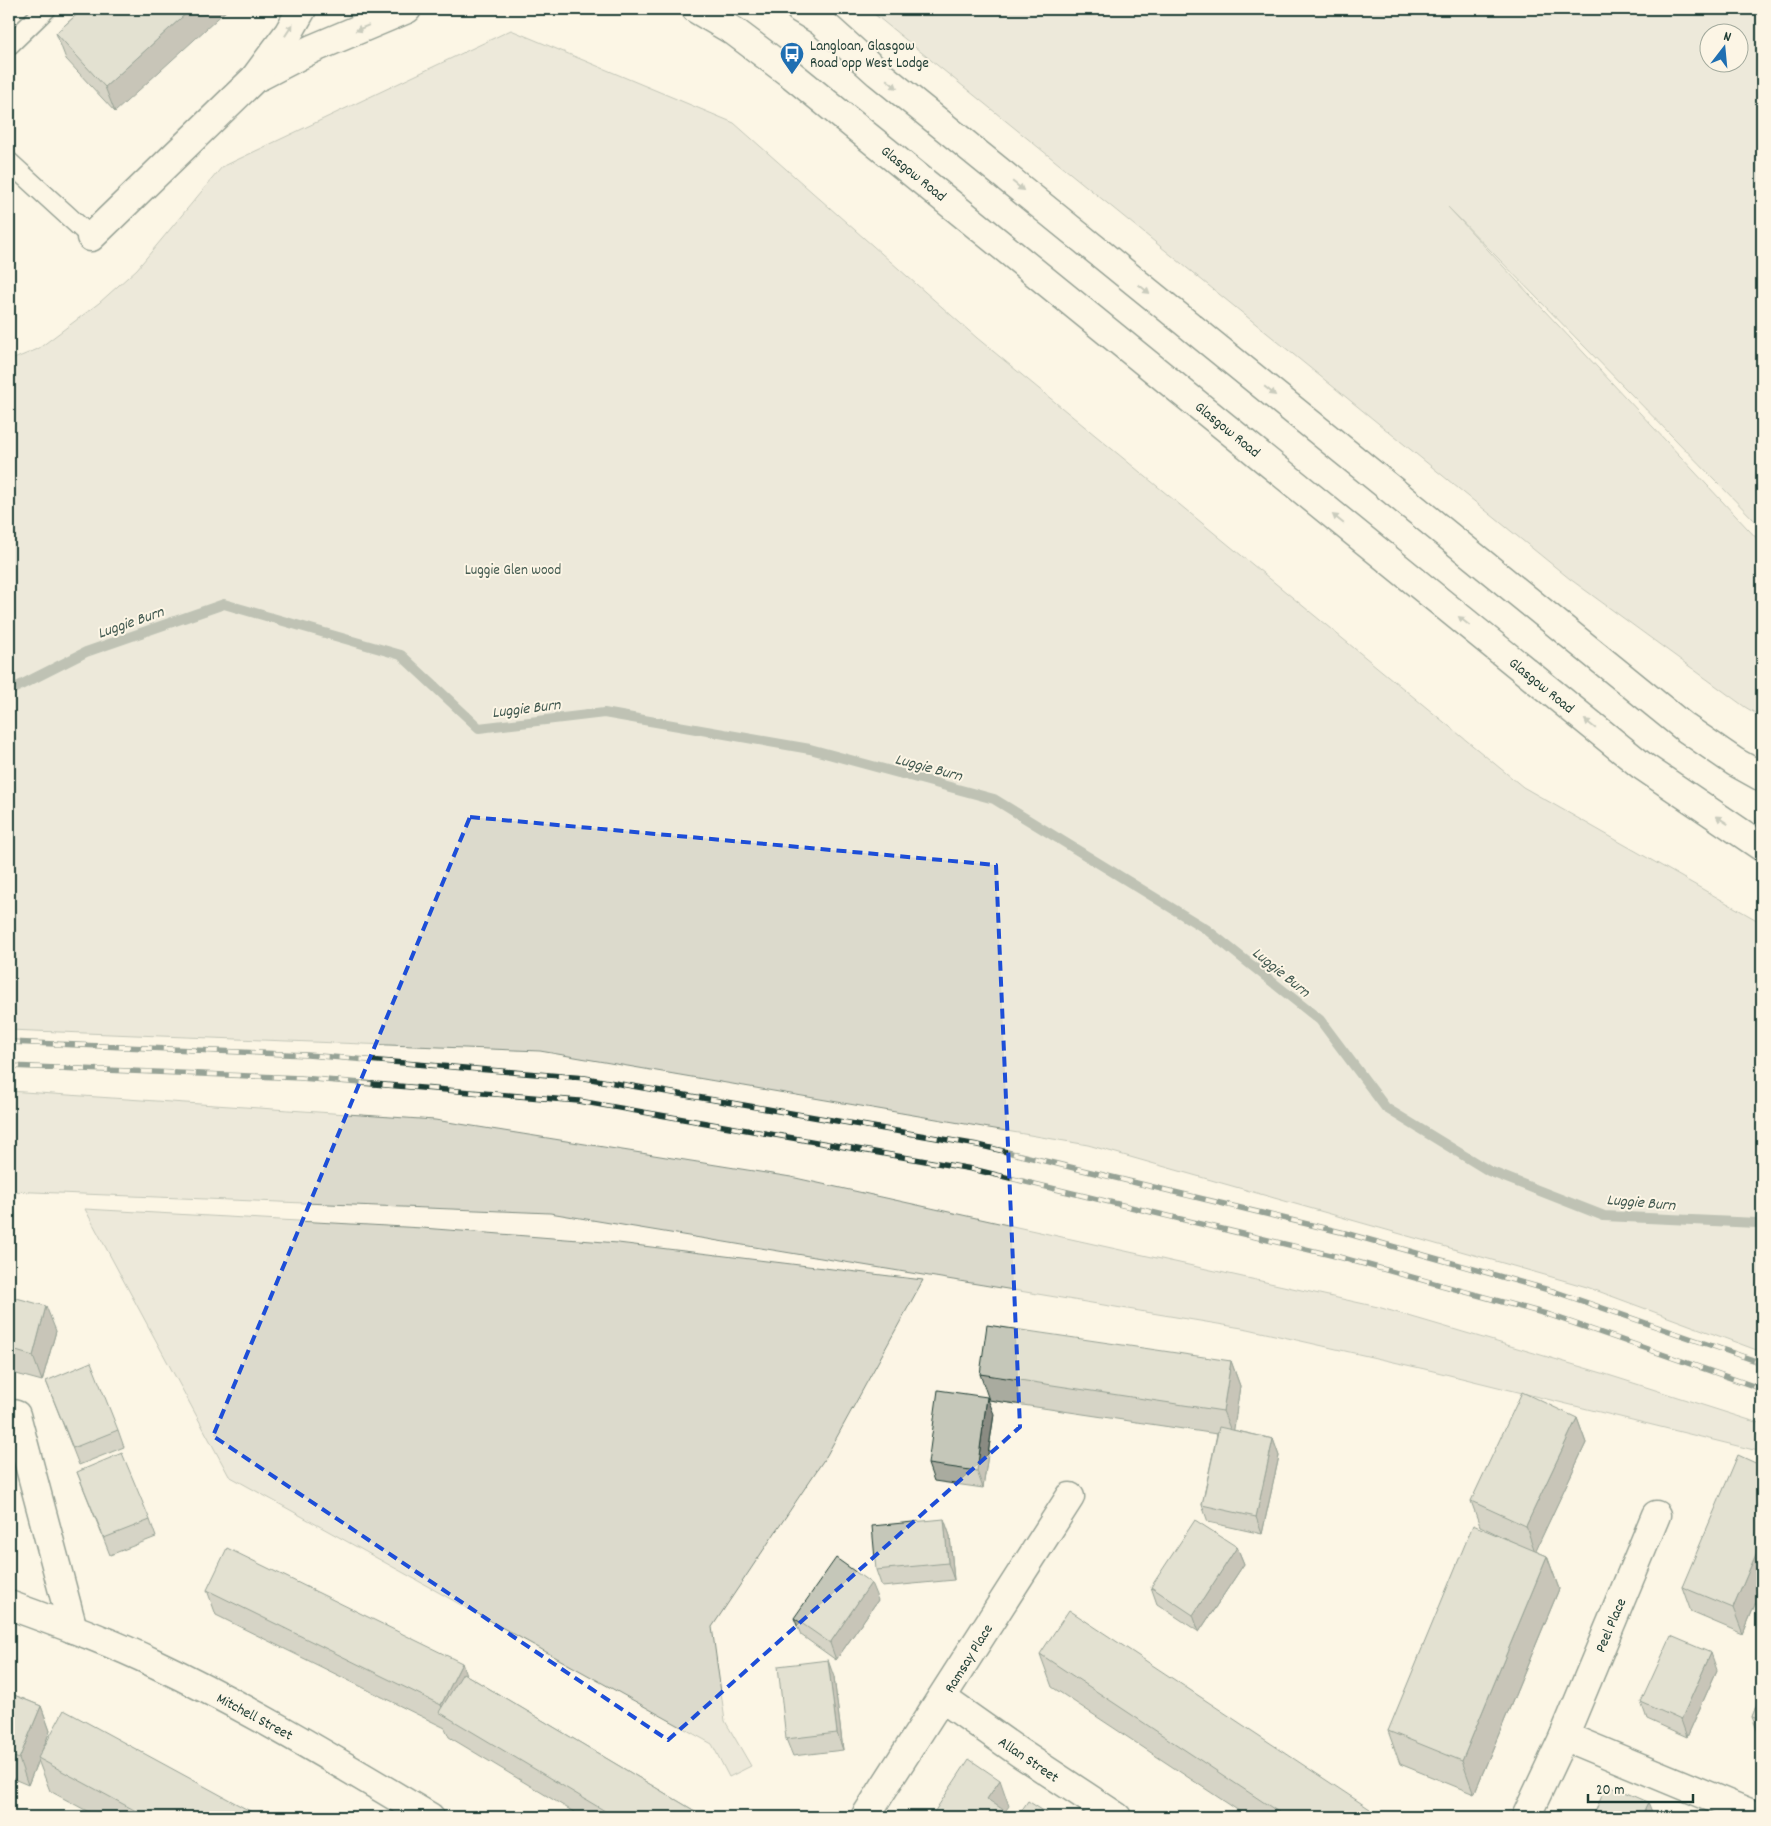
<svg xmlns="http://www.w3.org/2000/svg" width="1771" height="1826" viewBox="0 0 1771 1826" font-family="Dekko,sans-serif">
	<style>
		.green { fill: #dcdacc; stroke: #7e8c80; fill-rule: evenodd }
		.lines { fill: none; stroke-linecap: round; stroke-linejoin: round }
		.stream { stroke: #758479; stroke-width: 10 }
		.service-casing { stroke: #1f3d34; stroke-width: 22 }
		.minor-casing { stroke: #1f3d34; stroke-width: 31 }
		.tertiary-casing { stroke: #1f3d34; stroke-width: 31 }
		.primary-casing { stroke: #1f3d34; stroke-width: 31 }
		.service { stroke: #fcf5e5; stroke-width: 19 }
		.minor { stroke: #fcf5e5; stroke-width: 28 }
		.tertiary { stroke: #fcf5e5; stroke-width: 28 }
		.primary { stroke: #fcf5e5; stroke-width: 28 }
		.rail-casing { stroke: #1f3d34; stroke-width: 5.5 }
		.rail { stroke: #fcf5e5; stroke-width: 4; stroke-dasharray: 11; stroke-linecap: butt }
		.wall { fill: #a9ab9f; stroke: #1f3d34 }
		.shaded-wall { fill: #8a8b82; stroke: #1f3d34 }
		.building { fill: #c5c7b9; stroke: #1f3d34 }
		.oneway { fill: #8e998c }
		.marked { fill: none; stroke: #1d4ed8; stroke-width: 4; stroke-dasharray: 10 6; stroke-linejoin: round }
		.labels { text-anchor: middle; stroke-width: 4; stroke-linejoin: round; paint-order: stroke }
		.poi-label { font-size: 15px; fill: #1f3d34; stroke: #fcf5e5; text-anchor: start }
		.street-label { font-size: 15px; fill: #1f3d34; stroke: #fcf5e5 }
		.park-label { font-size: 15px; fill: #455c52; stroke: #fcf5e5 }
		.water-label { font-size: 16px; font-style: italic; fill: #435a51; stroke: #fcf5e5 }
	</style>
	<rect width="100%" height="100%" fill="#fcf5e5"/>
	<filter id="ink" filterUnits="userSpaceOnUse"><feTurbulence type="fractalNoise" baseFrequency=".02" numOctaves="2"/><feDisplacementMap in="SourceGraphic" scale="10" xChannelSelector="R" yChannelSelector="G"/><feConvolveMatrix kernelMatrix="1 2 1 2 8 2 1 2 1" color-interpolation-filters="sRGB"/></filter>
	<g filter="url(#ink)">
		<g class="green">
			<path d="M868 9H1762V528L1448 207 1762 544V717L1745 707 1570 579ZM1738 32V62H1708V32Z"/>
			<polygon points="511,30 734,123 977,338 1523,787 1762,923 1762,1352 1587,1287 1088,1145 540,1051 9,1030 9,361 38,349 99,303 137,269 222,167"/>
			<polygon points="9,1091 435,1120 791,1177 1378,1307 1602,1373 1762,1424 1762,1452 1429,1370 1248,1329 550,1213 9,1191"/>
			<polygon points="85,1209 422,1228 618,1243 923,1280 827,1455 712,1627 725,1721 751,1766 729,1777 712,1744 229,1476"/>
		</g>
		<g class="lines">
			<polyline class="stream" points="9,691 86,652 224,604 401,655 479,728 604,713 810,749 994,799 1206,929 1320,1020 1386,1108 1489,1171 1604,1216 1757,1223 1762,1224"/>
			<defs>
				<g id="service">
					<polyline points="9,45 46,9"/>
					<polyline points="9,162 91,237"/>
				</g>
				<g id="minor">
					<polyline points="260,76 312,49 407,9"/>
					<polyline points="91,237 254,79 289,32 302,9"/>
					<polyline points="9,1413 16,1415 73,1629"/>
					<polyline points="942,1698 1020,1753 1117,1817"/>
					<polyline points="1564,1736 1656,1515"/>
					<polyline points="865,1817 1070,1497"/>
					<polyline points="1526,1817 1564,1736 1759,1817"/>
				</g>
				<path id="tertiary" d="M9 1605C58 1623 109 1641 156 1664 251 1709 341 1764 430 1817"/>
				<g id="primary">
					<polyline points="696,9 735,32 792,75 1641,765 1762,847"/>
					<polyline points="800,9 820,21 878,73 1684,727 1735,762 1762,777"/>
				</g>
			</defs>
			<use href="#service" class="service-casing"/>
			<use href="#minor" class="minor-casing"/>
			<use href="#tertiary" class="tertiary-casing"/>
			<use href="#primary" class="primary-casing"/>
			<use href="#service" class="service"/>
			<use href="#minor" class="minor"/>
			<use href="#tertiary" class="tertiary"/>
			<use href="#primary" class="primary"/>
			<defs>
				<g id="rail">
					<polyline points="9,1042 307,1055 585,1078 978,1145 1345,1233 1556,1292 1762,1363"/>
					<polyline points="9,1066 301,1078 579,1101 972,1169 1339,1257 1550,1315 1762,1389"/>
				</g>
			</defs>
			<use href="#rail" class="rail-casing"/>
			<use href="#rail" class="rail"/>
		</g>
		<g class="wall">
			<polygon points="83,9 115,112 66,59 56,33"/>
			<polygon points="9,1296 56,1331 42,1381 9,1372"/>
			<polygon points="1231,1361 1240,1386 1233,1430 1273,1439 1279,1456 1262,1534 1208,1522 1202,1505 1217,1434 989,1400 980,1374"/>
			<polygon points="46,1381 118,1430 124,1447 79,1465"/>
			<polygon points="994,1414 983,1488 934,1481 928,1464"/>
			<polygon points="1577,1418 1586,1443 1535,1551 1547,1556 1559,1589 1474,1794 1400,1764 1388,1731 1521,1546 1480,1526 1471,1501"/>
			<polygon points="1762,1466 1762,1587 1743,1634 1691,1612 1682,1587"/>
			<polygon points="77,1472 150,1520 156,1537 110,1555"/>
			<polygon points="944,1519 950,1536 954,1580 882,1587 876,1570"/>
			<polygon points="1237,1547 1244,1564 1199,1632 1157,1604 1151,1587"/>
			<polygon points="207,1590 466,1675 705,1817 582,1817 449,1737 445,1728 216,1615"/>
			<polygon points="878,1600 836,1660 801,1635 794,1618"/>
			<polygon points="1040,1654 1382,1817 1248,1817 1052,1687"/>
			<polygon points="1717,1670 1687,1737 1647,1719 1641,1702"/>
			<polygon points="834,1677 843,1750 793,1756 786,1739"/>
			<polygon points="1762,1691 1762,1742 1752,1717"/>
			<polygon points="9,1693 41,1706 50,1731 44,1746 261,1817 98,1817 50,1791 38,1760 28,1785 9,1777"/>
		</g>
		<g class="shaded-wall">
			<polygon points="191,9 228,9 115,112 105,87"/>
			<polygon points="46,1306 56,1331 42,1381 33,1356"/>
			<polygon points="1231,1361 1240,1386 1233,1436 1223,1411"/>
			<polygon points="987,1397 994,1414 983,1488 977,1471"/>
			<polygon points="1577,1418 1586,1443 1535,1552 1526,1526"/>
			<polygon points="1273,1439 1279,1456 1262,1534 1256,1517"/>
			<polygon points="944,1519 950,1536 954,1580 948,1563"/>
			<polygon points="1762,1540 1762,1587 1743,1634 1733,1608"/>
			<polygon points="1237,1547 1244,1564 1199,1632 1193,1615"/>
			<polygon points="1547,1556 1559,1589 1474,1794 1462,1761"/>
			<polygon points="871,1583 878,1600 836,1660 830,1643"/>
			<polygon points="1711,1653 1717,1670 1687,1737 1681,1720"/>
			<polygon points="828,1660 834,1677 843,1750 837,1733"/>
			<polygon points="462,1663 471,1689 445,1716 441,1705"/>
			<polygon points="41,1706 50,1731 39,1758 38,1758 38,1760 28,1785 19,1759"/>
			<polygon points="1000,1780 1009,1806 1001,1817 987,1799"/>
			<polygon points="1648,1802 1654,1817 1641,1817"/>
		</g>
		<g class="building">
			<polygon points="83,9 191,9 105,87 56,33"/>
			<polygon points="9,1296 46,1306 33,1356 9,1349"/>
			<polygon points="987,1325 1231,1361 1223,1411 980,1374"/>
			<polygon points="91,1362 118,1430 73,1448 46,1381"/>
			<polygon points="938,1390 987,1397 977,1471 928,1464"/>
			<polygon points="1522,1392 1577,1418 1526,1526 1471,1501"/>
			<polygon points="1219,1427 1273,1439 1256,1517 1202,1505"/>
			<polygon points="122,1453 150,1520 104,1538 77,1472"/>
			<polygon points="1738,1455 1762,1466 1762,1540 1733,1608 1682,1587"/>
			<polygon points="944,1519 948,1563 876,1570 872,1526"/>
			<polygon points="1195,1520 1237,1547 1193,1615 1151,1587"/>
			<polygon points="1473,1525 1547,1556 1462,1761 1388,1731"/>
			<polygon points="227,1548 462,1663 441,1705 207,1590"/>
			<polygon points="836,1558 871,1583 830,1643 794,1618"/>
			<polygon points="1069,1610 1382,1817 1286,1817 1040,1654"/>
			<polygon points="1671,1636 1711,1653 1681,1720 1641,1702"/>
			<polygon points="828,1660 837,1733 786,1739 778,1666"/>
			<polygon points="463,1673 705,1817 615,1817 439,1712"/>
			<polygon points="1762,1691 1762,1720 1752,1717"/>
			<polygon points="9,1693 41,1706 19,1759 9,1755"/>
			<polygon points="64,1710 261,1817 147,1817 38,1758"/>
			<polygon points="969,1759 1000,1780 987,1799 1014,1817 931,1817"/>
			<polygon points="1607,1784 1648,1802 1641,1817 1593,1817"/>
			<polygon points="1028,1801 1053,1817 1017,1817"/>
		</g>
		<defs><path id="oneway-solid" d="M-6-.8H1V-3.2L6.5 0L1 3.2V.8H-6Z" transform="scale(1.25)"/></defs>
		<g class="oneway">
			<use href="#oneway-solid" transform="translate(362 28) rotate(157)"/>
			<use href="#oneway-solid" transform="translate(289 30) rotate(-57)"/>
			<use href="#oneway-solid" transform="translate(892 84) rotate(39)"/>
			<use href="#oneway-solid" transform="translate(1018 186) rotate(39)"/>
			<use href="#oneway-solid" transform="translate(1144 289) rotate(39)"/>
			<use href="#oneway-solid" transform="translate(1270 391) rotate(39)"/>
			<use href="#oneway-solid" transform="translate(1338 519) rotate(-141)"/>
			<use href="#oneway-solid" transform="translate(1464 621) rotate(-141)"/>
			<use href="#oneway-solid" transform="translate(1590 724) rotate(-141)"/>
			<use href="#oneway-solid" transform="translate(1722 820) rotate(-146)"/>
		</g>
	</g>
	<path d="M0 0H1771V1826H0ZM470 817 996 865 1020 1427 668 1740 213 1436Z" fill="#fcf5e5" fill-opacity=".55" fill-rule="evenodd"/>
	<path class="marked" d="M470 817 996 865 1020 1427 668 1740 213 1436Z"/>
	<defs>
		<symbol id="bus-pin" viewBox="-11 -11 22 30"><path d="M0 17L-7.5 6A9.5 9.5 0 1 1 7.5 6Z" fill="#1f6fb2" stroke="#fcf5e5"/><path d="M-5-6H5V4H4V6H2V4H-2V6H-4V4H-5ZM-3.5-4V0h7V-4ZM-3.5 1.2v1.5H-2V1.2ZM2 1.2v1.5H3.5V1.2Z" fill="#fff"/></symbol>
	</defs>
	<g fill-rule="evenodd">
		<use href="#bus-pin" x="778" y="40" width="28" height="38"/>
	</g>
	<g class="labels">
		<g class="poi-label">
			<text x="810" y="50">Langloan, Glasgow<tspan x="810" dy="17">Road opp West Lodge</tspan></text>
		</g>
		<g class="street-label">
			<text transform="translate(914 173) rotate(39)" y="5">Glasgow Road</text>
			<text transform="translate(1228 429) rotate(39)" y="5">Glasgow Road</text>
			<text transform="translate(1542 685) rotate(39)" y="5">Glasgow Road</text>
			<text transform="translate(1610 1625) rotate(-67)" y="5">Peel Place</text>
			<text transform="translate(968 1658) rotate(-58)" y="5">Ramsay Place</text>
			<text transform="translate(255 1716) rotate(28)" y="5">Mitchell Street</text>
			<text transform="translate(1029 1759) rotate(34)" y="5">Allan Street</text>
		</g>
		<g class="park-label">
			<text x="513" y="574">Luggie Glen wood</text>
		</g>
		<g class="water-label">
			<text transform="translate(130 621) rotate(-19)" y="6">Luggie Burn</text>
			<text transform="translate(526 707) rotate(-7)" y="6">Luggie Burn</text>
			<text transform="translate(929 766) rotate(15)" y="6">Luggie Burn</text>
			<text transform="translate(1282 971) rotate(39)" y="6">Luggie Burn</text>
			<text transform="translate(1641 1201) rotate(5)" y="6">Luggie Burn</text>
		</g>
	</g>
	<rect width="1771" height="1826" fill="none" stroke="#fcf5e5" stroke-width="30"/>
	<rect x="15" y="15" width="1741" height="1796" fill="none" stroke="#1f3d34" stroke-width="2" filter="url(#ink)"/>
	<g transform="translate(1724 48) rotate(16)"><circle r="24" fill="#fcf5e5" stroke="#a4ab9e"/>
	<path d="M0-4L9 19L0 12L-9 19Z" fill="#1f6fb2"/>
	<text y="-8" font-size="14" font-weight="bold" text-anchor="middle" fill="#1f3d34">N</text>
	</g>
	<path d="M1588 1794v8h105v-8" fill="none" stroke="#1f3d34" stroke-width="2.5"/>
	<text x="1596" y="1794" font-size="15" fill="#1f3d34" stroke="#fcf5e5" stroke-width="4" paint-order="stroke">20 m</text>
</svg>
